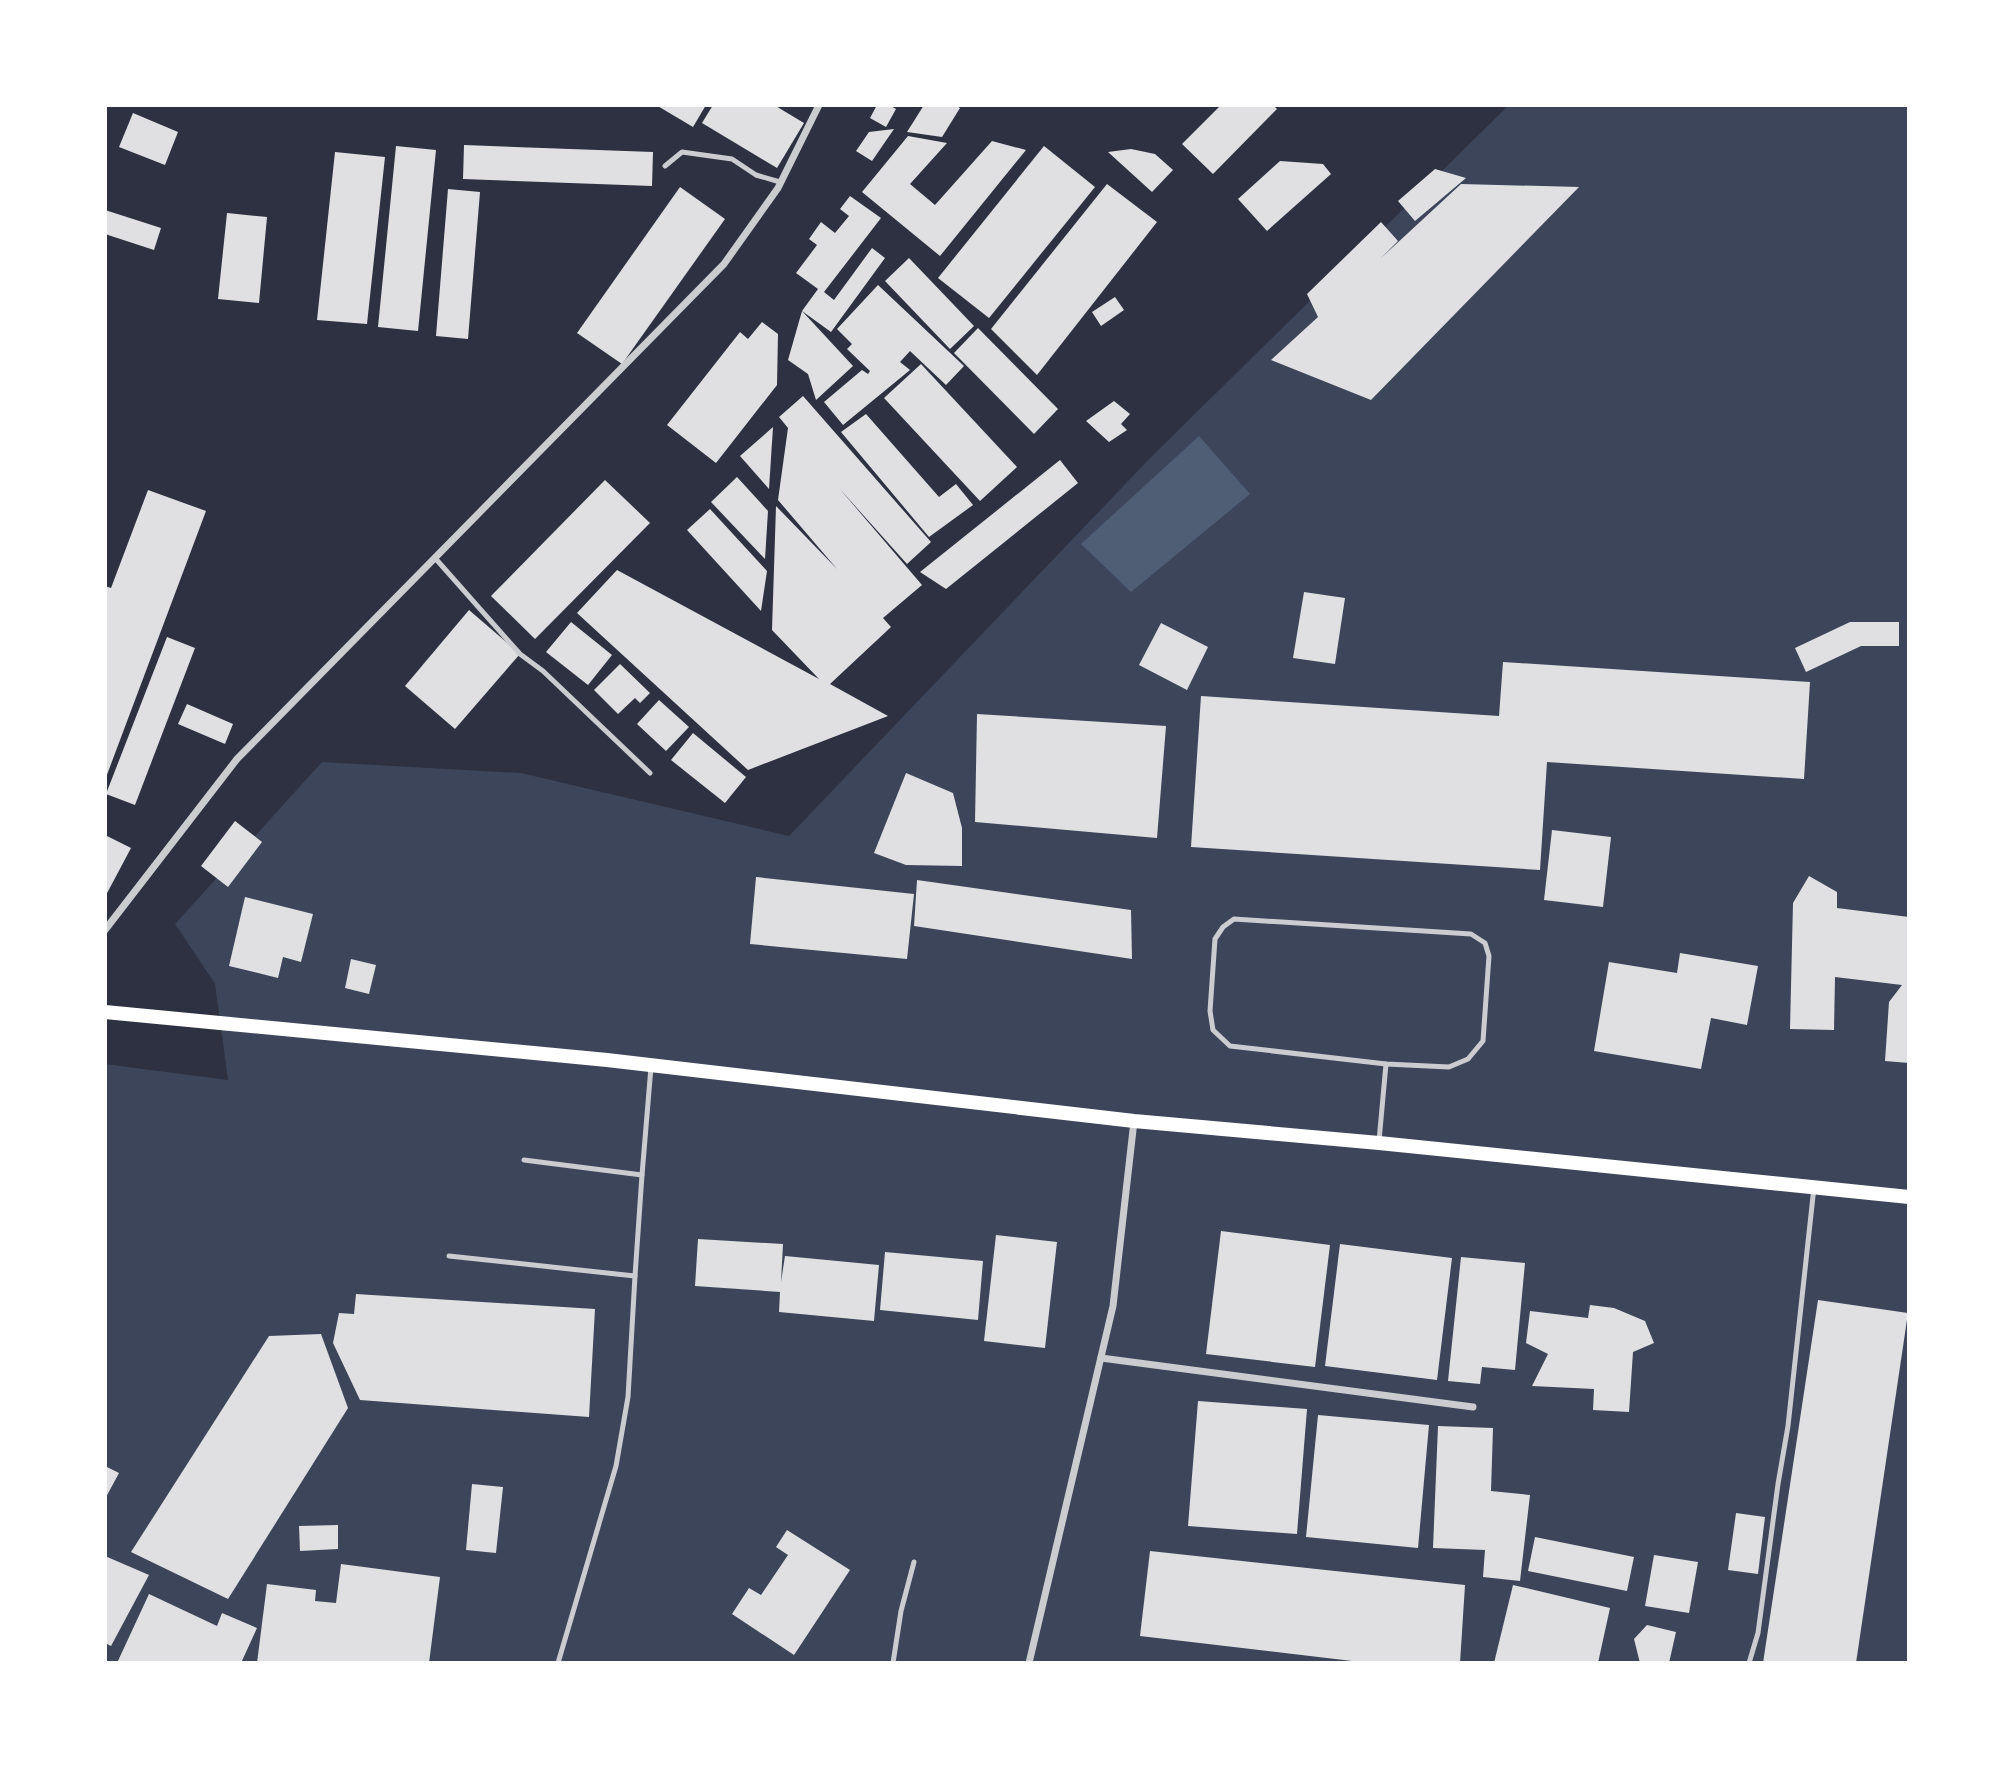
<svg xmlns="http://www.w3.org/2000/svg" width="2014" height="1768" viewBox="0 0 2014 1768" font-family="'Alegreya Sans',sans-serif">
	<style>
		.green { fill: #3c4559 }
		.water { fill: #4f5d75 }
		.building { fill: #e0e0e3 }
		.lines { fill: none; stroke-linecap: round; stroke-linejoin: round }
		.service { stroke: #caccd0; stroke-width: 5 }
		.minor { stroke: #caccd0; stroke-width: 7 }
		.secondary { stroke: #fff; stroke-width: 14 }
	</style>
	<rect width="100%" height="100%" fill="#2d3142"/>
	<polygon class="green" points="1509,105 1909,105 1909,1663 105,1663 105,1064 228,1080 215,984 175,924 322,762 521,773 789,836 1152,456"/>
	<polygon class="water" points="1199,436 1250,494 1131,592 1081,544"/>
	<g class="building">
		<polygon points="656,105 706,105 693,127"/>
		<polygon points="713,105 774,105 804,123 777,168 702,123"/>
		<polygon points="877,105 889,105 896,109 886,127 870,118"/>
		<polygon points="924,105 956,105 960,108 942,137 907,132"/>
		<polygon points="1221,105 1273,105 1277,109 1213,174 1182,144"/>
		<polygon points="133,113 178,132 165,165 119,147"/>
		<polygon points="894,129 872,161 856,151 869,132"/>
		<polygon points="908,136 947,143 910,184 935,205 992,141 1026,150 940,256 862,192"/>
		<polygon points="464,145 653,152 652,186 463,179"/>
		<polygon points="396,146 436,150 418,331 378,327"/>
		<polygon points="1044,146 1095,187 989,318 938,278"/>
		<polygon points="1131,149 1155,154 1173,170 1152,192 1108,152"/>
		<polygon points="335,152 385,157 367,324 317,320"/>
		<polygon points="1280,161 1323,164 1331,174 1267,231 1238,199"/>
		<polygon points="1435,169 1466,178 1415,221 1398,201"/>
		<polygon points="1107,184 1157,222 1037,375 991,329"/>
		<polygon points="1461,184 1579,187 1371,400 1271,360 1318,317 1307,294 1381,222 1398,241 1380,259"/>
		<polygon points="680,187 725,219 622,364 577,333"/>
		<polygon points="448,189 480,192 468,339 436,336"/>
		<polygon points="850,196 881,218 824,292 834,300 872,248 885,258 831,332 802,311 818,289 796,273 817,245 809,239 821,222 835,233 849,216 840,209"/>
		<polygon points="105,210 161,228 154,250 105,234"/>
		<polygon points="227,213 267,217 259,303 218,299"/>
		<polygon points="909,258 974,326 950,349 885,281"/>
		<polygon points="878,285 964,366 946,385 910,351 900,362 910,370 843,425 824,402 862,370 868,374 870,371 847,349 852,344 837,329"/>
		<polygon points="1115,297 1124,310 1101,326 1092,312"/>
		<polygon points="802,311 853,366 816,400 808,374 788,360"/>
		<polygon points="762,322 778,334 777,385 716,463 667,425 740,332 748,339"/>
		<polygon points="978,328 1058,409 1034,434 954,353"/>
		<polygon points="921,364 1017,467 980,501 884,398"/>
		<polygon points="803,396 931,542 907,564 839,488 922,585 883,618 891,627 830,684 888,716 748,770 577,613 617,570 819,679 772,630 776,506 837,569 778,500 788,428 779,417"/>
		<polygon points="1114,401 1130,414 1121,424 1127,430 1109,442 1086,421"/>
		<polygon points="866,414 939,497 956,484 973,505 929,537 841,432"/>
		<polygon points="773,427 769,489 740,456"/>
		<polygon points="1060,460 1078,483 946,589 920,572"/>
		<polygon points="737,477 768,511 765,559 711,502"/>
		<polygon points="605,480 650,523 535,639 491,596"/>
		<polygon points="148,490 206,511 105,780 105,586 111,588"/>
		<polygon points="710,509 767,571 761,611 687,530"/>
		<polygon points="1304,592 1345,598 1335,664 1293,658"/>
		<polygon points="469,610 520,654 455,729 405,686"/>
		<polygon points="571,622 612,655 588,685 546,652"/>
		<polygon points="1850,622 1899,622 1899,646 1861,646 1806,672 1795,648"/>
		<polygon points="1161,623 1208,647 1187,690 1139,665"/>
		<polygon points="167,637 195,648 135,805 106,794"/>
		<polygon points="1503,662 1810,682 1804,779 1547,762 1540,870 1191,847 1201,696 1499,716"/>
		<polygon points="620,664 650,693 640,703 635,698 618,714 594,690"/>
		<polygon points="659,700 689,727 666,751 637,724"/>
		<polygon points="187,704 233,724 225,744 178,724"/>
		<polygon points="977,714 1166,726 1157,838 975,822"/>
		<polygon points="693,733 746,777 725,803 671,760"/>
		<polygon points="906,773 953,793 962,828 962,866 906,865 874,853"/>
		<polygon points="235,821 262,842 228,887 201,866"/>
		<polygon points="1552,830 1611,837 1603,907 1544,900"/>
		<polygon points="105,835 131,848 105,897"/>
		<polygon points="1809,876 1837,892 1837,908 1909,917 1909,1063 1885,1061 1889,1002 1902,985 1835,977 1834,1030 1790,1029 1793,903"/>
		<polygon points="756,877 914,894 907,959 750,944"/>
		<polygon points="917,880 1131,910 1132,959 914,926"/>
		<polygon points="245,897 313,914 301,962 283,957 278,978 229,966"/>
		<polygon points="1680,953 1758,966 1747,1025 1711,1018 1701,1069 1594,1051 1609,962 1677,973"/>
		<polygon points="351,959 376,965 369,994 345,988"/>
		<polygon points="1221,1231 1330,1245 1315,1367 1206,1354"/>
		<polygon points="996,1235 1057,1242 1045,1348 984,1341"/>
		<polygon points="698,1239 783,1244 781,1282 785,1256 879,1265 874,1321 779,1312 780,1292 695,1286"/>
		<polygon points="1340,1244 1452,1258 1437,1380 1325,1366"/>
		<polygon points="885,1252 983,1261 978,1320 880,1310"/>
		<polygon points="1461,1257 1525,1263 1515,1370 1482,1367 1480,1384 1448,1381"/>
		<polygon points="356,1294 595,1309 589,1417 360,1400 333,1343 339,1313 354,1314"/>
		<polygon points="1818,1300 1908,1313 1856,1663 1763,1663"/>
		<polygon points="1590,1305 1614,1308 1645,1321 1654,1343 1633,1352 1629,1412 1593,1410 1594,1389 1532,1386 1548,1354 1526,1343 1530,1311 1588,1318"/>
		<polygon points="321,1334 348,1408 228,1599 131,1552 269,1336"/>
		<polygon points="1198,1401 1307,1409 1297,1534 1188,1526"/>
		<polygon points="1318,1415 1429,1425 1418,1548 1306,1537"/>
		<polygon points="1438,1426 1493,1428 1491,1491 1530,1495 1520,1581 1483,1577 1485,1550 1433,1548"/>
		<polygon points="105,1466 119,1473 105,1499"/>
		<polygon points="472,1484 503,1487 496,1553 466,1550"/>
		<polygon points="1736,1513 1765,1517 1758,1574 1728,1570"/>
		<polygon points="338,1525 338,1549 300,1551 299,1526"/>
		<polygon points="787,1530 850,1570 794,1655 732,1614 749,1588 761,1595 788,1555 776,1547"/>
		<polygon points="1535,1537 1634,1557 1627,1591 1528,1571"/>
		<polygon points="1150,1551 1465,1585 1460,1663 1369,1663 1140,1636"/>
		<polygon points="1654,1555 1698,1562 1689,1613 1645,1606"/>
		<polygon points="105,1556 149,1575 111,1646 105,1643"/>
		<polygon points="341,1564 440,1577 429,1663 257,1663 267,1584 316,1590 315,1601 336,1603"/>
		<polygon points="1513,1585 1610,1608 1598,1663 1494,1663"/>
		<polygon points="149,1594 217,1626 222,1613 257,1628 241,1663 117,1663"/>
		<polygon points="1647,1625 1676,1632 1669,1663 1640,1663 1634,1639"/>
	</g>
	<g class="lines">
		<g class="service">
			<polyline points="665,166 682,152 732,159 756,175 780,182"/>
			<polyline points="435,558 520,654 543,671 650,773"/>
			<polygon points="1234,919 1471,934 1485,943 1489,956 1483,1041 1468,1059 1449,1067 1386,1064 1230,1046 1213,1030 1210,1011 1215,939 1223,927"/>
			<polyline points="1379,1141 1386,1064"/>
			<polyline points="524,1160 642,1175 635,1276"/>
			<polyline points="642,1175 651,1067"/>
			<polyline points="449,1256 635,1276 628,1397 616,1466 558,1663"/>
			<polyline points="893,1663 901,1611 914,1562"/>
			<polyline points="1749,1663 1758,1633 1778,1484 1788,1426 1814,1187"/>
		</g>
		<g class="minor">
			<polyline points="105,930 237,759 724,264 778,188 819,105"/>
			<polyline points="1101,1358 1473,1407"/>
			<polyline points="1029,1663 1113,1306 1134,1121"/>
		</g>
		<polyline class="secondary" points="105,1012 607,1060 1134,1121 1379,1143 1909,1197"/>
	</g>
	<rect width="2014" height="1768" fill="none" stroke="#ffffff" stroke-width="214"/>
</svg>
